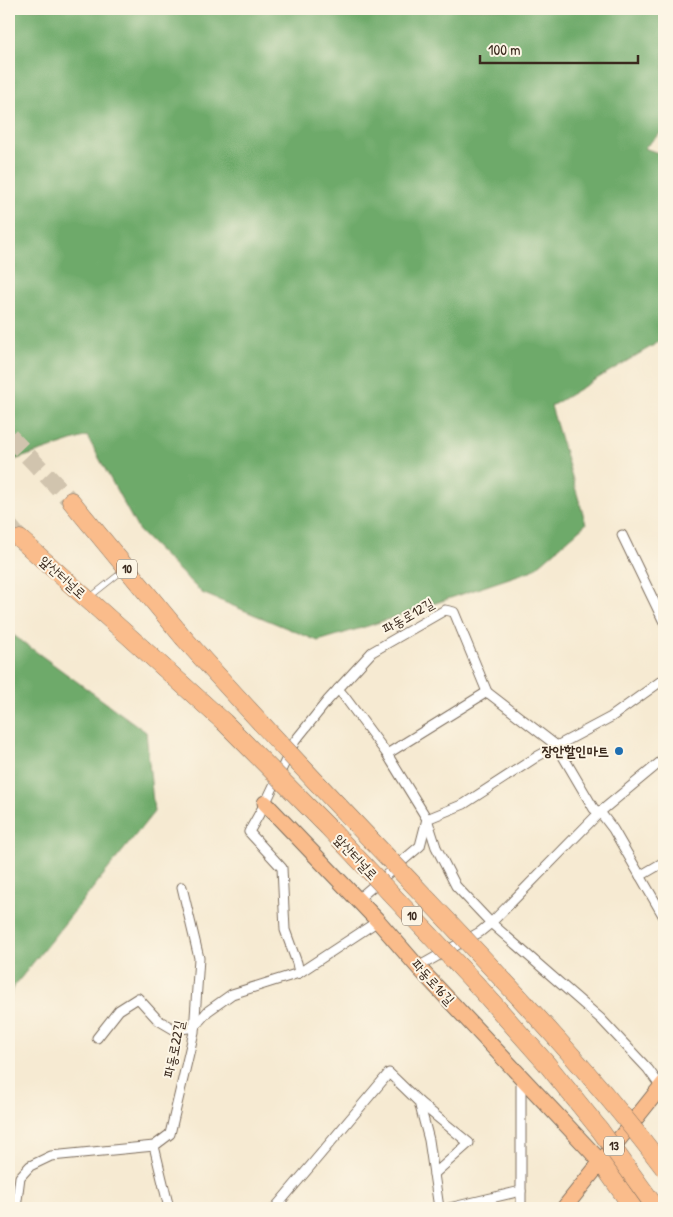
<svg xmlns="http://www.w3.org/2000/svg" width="673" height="1217" viewBox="0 0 673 1217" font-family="'Patrick Hand','Poor Story',sans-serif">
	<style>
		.forest { fill: #6eaa6a; stroke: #546a44 }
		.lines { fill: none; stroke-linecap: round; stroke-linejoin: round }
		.highway-tunnel { stroke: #d1c4ae; stroke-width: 18; stroke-dasharray: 18 9; stroke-linecap: butt }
		.lane-casing { stroke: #7c6d5d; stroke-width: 6 }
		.street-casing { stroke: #7c6d5d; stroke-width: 11 }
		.primary-casing { stroke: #7c6d5d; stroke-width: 17 }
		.highway-casing { stroke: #7c6d5d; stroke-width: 19 }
		.lane { stroke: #fff; stroke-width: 4.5 }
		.street { stroke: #fff; stroke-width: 9 }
		.primary { stroke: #fabc8b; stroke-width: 15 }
		.highway { stroke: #fabc8b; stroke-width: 18 }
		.highway-bridge-casing { stroke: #7c6d5d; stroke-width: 19; stroke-linecap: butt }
		.highway-bridge { stroke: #fabc8b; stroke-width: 18 }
		.poi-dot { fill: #1f6fb2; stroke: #fcf5e5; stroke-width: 2 }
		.labels { text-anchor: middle; stroke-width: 4; stroke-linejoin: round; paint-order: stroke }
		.shield { fill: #fcf5e5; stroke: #75675a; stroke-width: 1 }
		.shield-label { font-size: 12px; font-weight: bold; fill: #3b2a1e }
		.street-label { font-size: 14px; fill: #3b2a1e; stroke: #fcf5e5 }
		.poi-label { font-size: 14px; font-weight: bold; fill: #3b2a1e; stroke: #fcf5e5; text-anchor: end }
	</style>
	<rect width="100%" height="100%" fill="#fcf5e5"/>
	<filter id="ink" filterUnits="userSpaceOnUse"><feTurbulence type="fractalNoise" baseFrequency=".02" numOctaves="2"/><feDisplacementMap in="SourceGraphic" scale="10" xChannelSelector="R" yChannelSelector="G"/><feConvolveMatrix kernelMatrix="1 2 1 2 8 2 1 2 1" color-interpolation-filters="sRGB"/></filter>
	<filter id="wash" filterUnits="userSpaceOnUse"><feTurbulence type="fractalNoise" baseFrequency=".0096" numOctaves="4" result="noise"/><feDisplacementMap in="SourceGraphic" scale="20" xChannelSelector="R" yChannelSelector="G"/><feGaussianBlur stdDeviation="1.12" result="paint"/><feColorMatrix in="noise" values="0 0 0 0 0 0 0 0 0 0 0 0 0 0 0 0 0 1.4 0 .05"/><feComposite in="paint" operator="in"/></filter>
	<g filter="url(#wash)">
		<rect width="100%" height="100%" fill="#f6ead2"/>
		<g class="forest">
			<polygon points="9,9 664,9 664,130 644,148 664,155 664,339 551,406 586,524 533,570 368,626 318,641 202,593 139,531 87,436 11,461 9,463"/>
			<polygon points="9,632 146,732 154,812 12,989 9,1005"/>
		</g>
	</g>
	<g filter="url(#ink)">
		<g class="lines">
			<g class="highway-tunnel">
				<polyline points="9,436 71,501"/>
				<polyline points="9,526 20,539"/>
			</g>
			<defs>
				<polyline id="lane" points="90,597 124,570"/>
				<g id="street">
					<polyline points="622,535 664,622"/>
					<polyline points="338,689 344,696 387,754 427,819 436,847 456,886 491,923 601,1019 648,1069 661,1087"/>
					<polyline points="387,754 487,692"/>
					<polyline points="640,876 664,862"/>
					<polyline points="361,902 358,899 420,846 427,819 464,804 538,756 611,717 664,679"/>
					<polyline points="416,964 418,967 480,932 491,923 600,812 664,759"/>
					<polyline points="299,973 297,963 285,930 282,868 249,832 267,800 295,741 328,700 372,652 445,610 454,612 487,692 557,746 594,809 600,812 613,829 664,917"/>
					<polyline points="97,1038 119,1010 138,998 158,1020 175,1030 194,1027 208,1011 232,994 299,973 378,921"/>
					<polyline points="520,1076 521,1082 521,1208"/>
					<polyline points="419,1102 469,1143 434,1174"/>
					<polyline points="16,1208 20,1177 30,1166 51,1156 154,1146"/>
					<polyline points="169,1208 154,1146 170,1134 194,1032 199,958 182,887"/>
					<polyline points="275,1208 389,1073 419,1102 429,1140 439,1208"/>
					<polyline points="449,1208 521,1191"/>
				</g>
				<g id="primary">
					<polyline points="265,803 378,921 418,967 601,1162"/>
					<polyline points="564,1208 664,1083"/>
				</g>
				<g id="highway">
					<polyline points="71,501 183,637"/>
					<polyline points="20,539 142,648"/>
					<polyline points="601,1162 633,1208"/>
				</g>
			</defs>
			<use href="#lane" class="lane-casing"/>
			<use href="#street" class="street-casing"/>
			<use href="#primary" class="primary-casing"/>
			<use href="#highway" class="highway-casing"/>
			<use href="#lane" class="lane"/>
			<use href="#street" class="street"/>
			<use href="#primary" class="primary"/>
			<use href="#highway" class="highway"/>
			<defs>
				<g id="highway-bridge">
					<path d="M183 637C263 727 347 815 430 902 511 988 593 1074 664 1168"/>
					<polyline points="142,648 224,722 328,827 476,984 546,1063 600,1130 656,1208"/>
				</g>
			</defs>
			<use href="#highway-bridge" class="highway-bridge-casing"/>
			<use href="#highway-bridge" class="highway-bridge"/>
		</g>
	</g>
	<circle class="poi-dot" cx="619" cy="751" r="5"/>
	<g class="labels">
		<g class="shield">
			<rect x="117" y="559.5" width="20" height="19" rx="4"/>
			<rect x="402" y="906.5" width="20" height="19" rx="4"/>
			<rect x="604" y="1136.5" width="20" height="19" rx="4"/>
		</g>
		<g class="shield-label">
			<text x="127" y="573">10</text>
			<text x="412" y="920">10</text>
			<text x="614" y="1150">13</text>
		</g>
		<g class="street-label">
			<text transform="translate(63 577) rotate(42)" y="5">앞산터널로</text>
			<text transform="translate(408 616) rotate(-30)" y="5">파동로12길</text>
			<text transform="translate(356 857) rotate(47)" y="5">앞산터널로</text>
			<text transform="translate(433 982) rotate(47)" y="5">파동로16길</text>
			<text transform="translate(174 1049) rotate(-79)" y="5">파동로22길</text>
		</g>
		<g class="poi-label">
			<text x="609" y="756">장안할인마트</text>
		</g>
	</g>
	<rect width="673" height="1217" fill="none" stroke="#fcf5e5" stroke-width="30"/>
	<path d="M480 55v8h158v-8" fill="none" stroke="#3b2a1e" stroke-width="2.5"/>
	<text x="488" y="55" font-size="15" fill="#3b2a1e" stroke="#fcf5e5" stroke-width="4" paint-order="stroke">100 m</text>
</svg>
